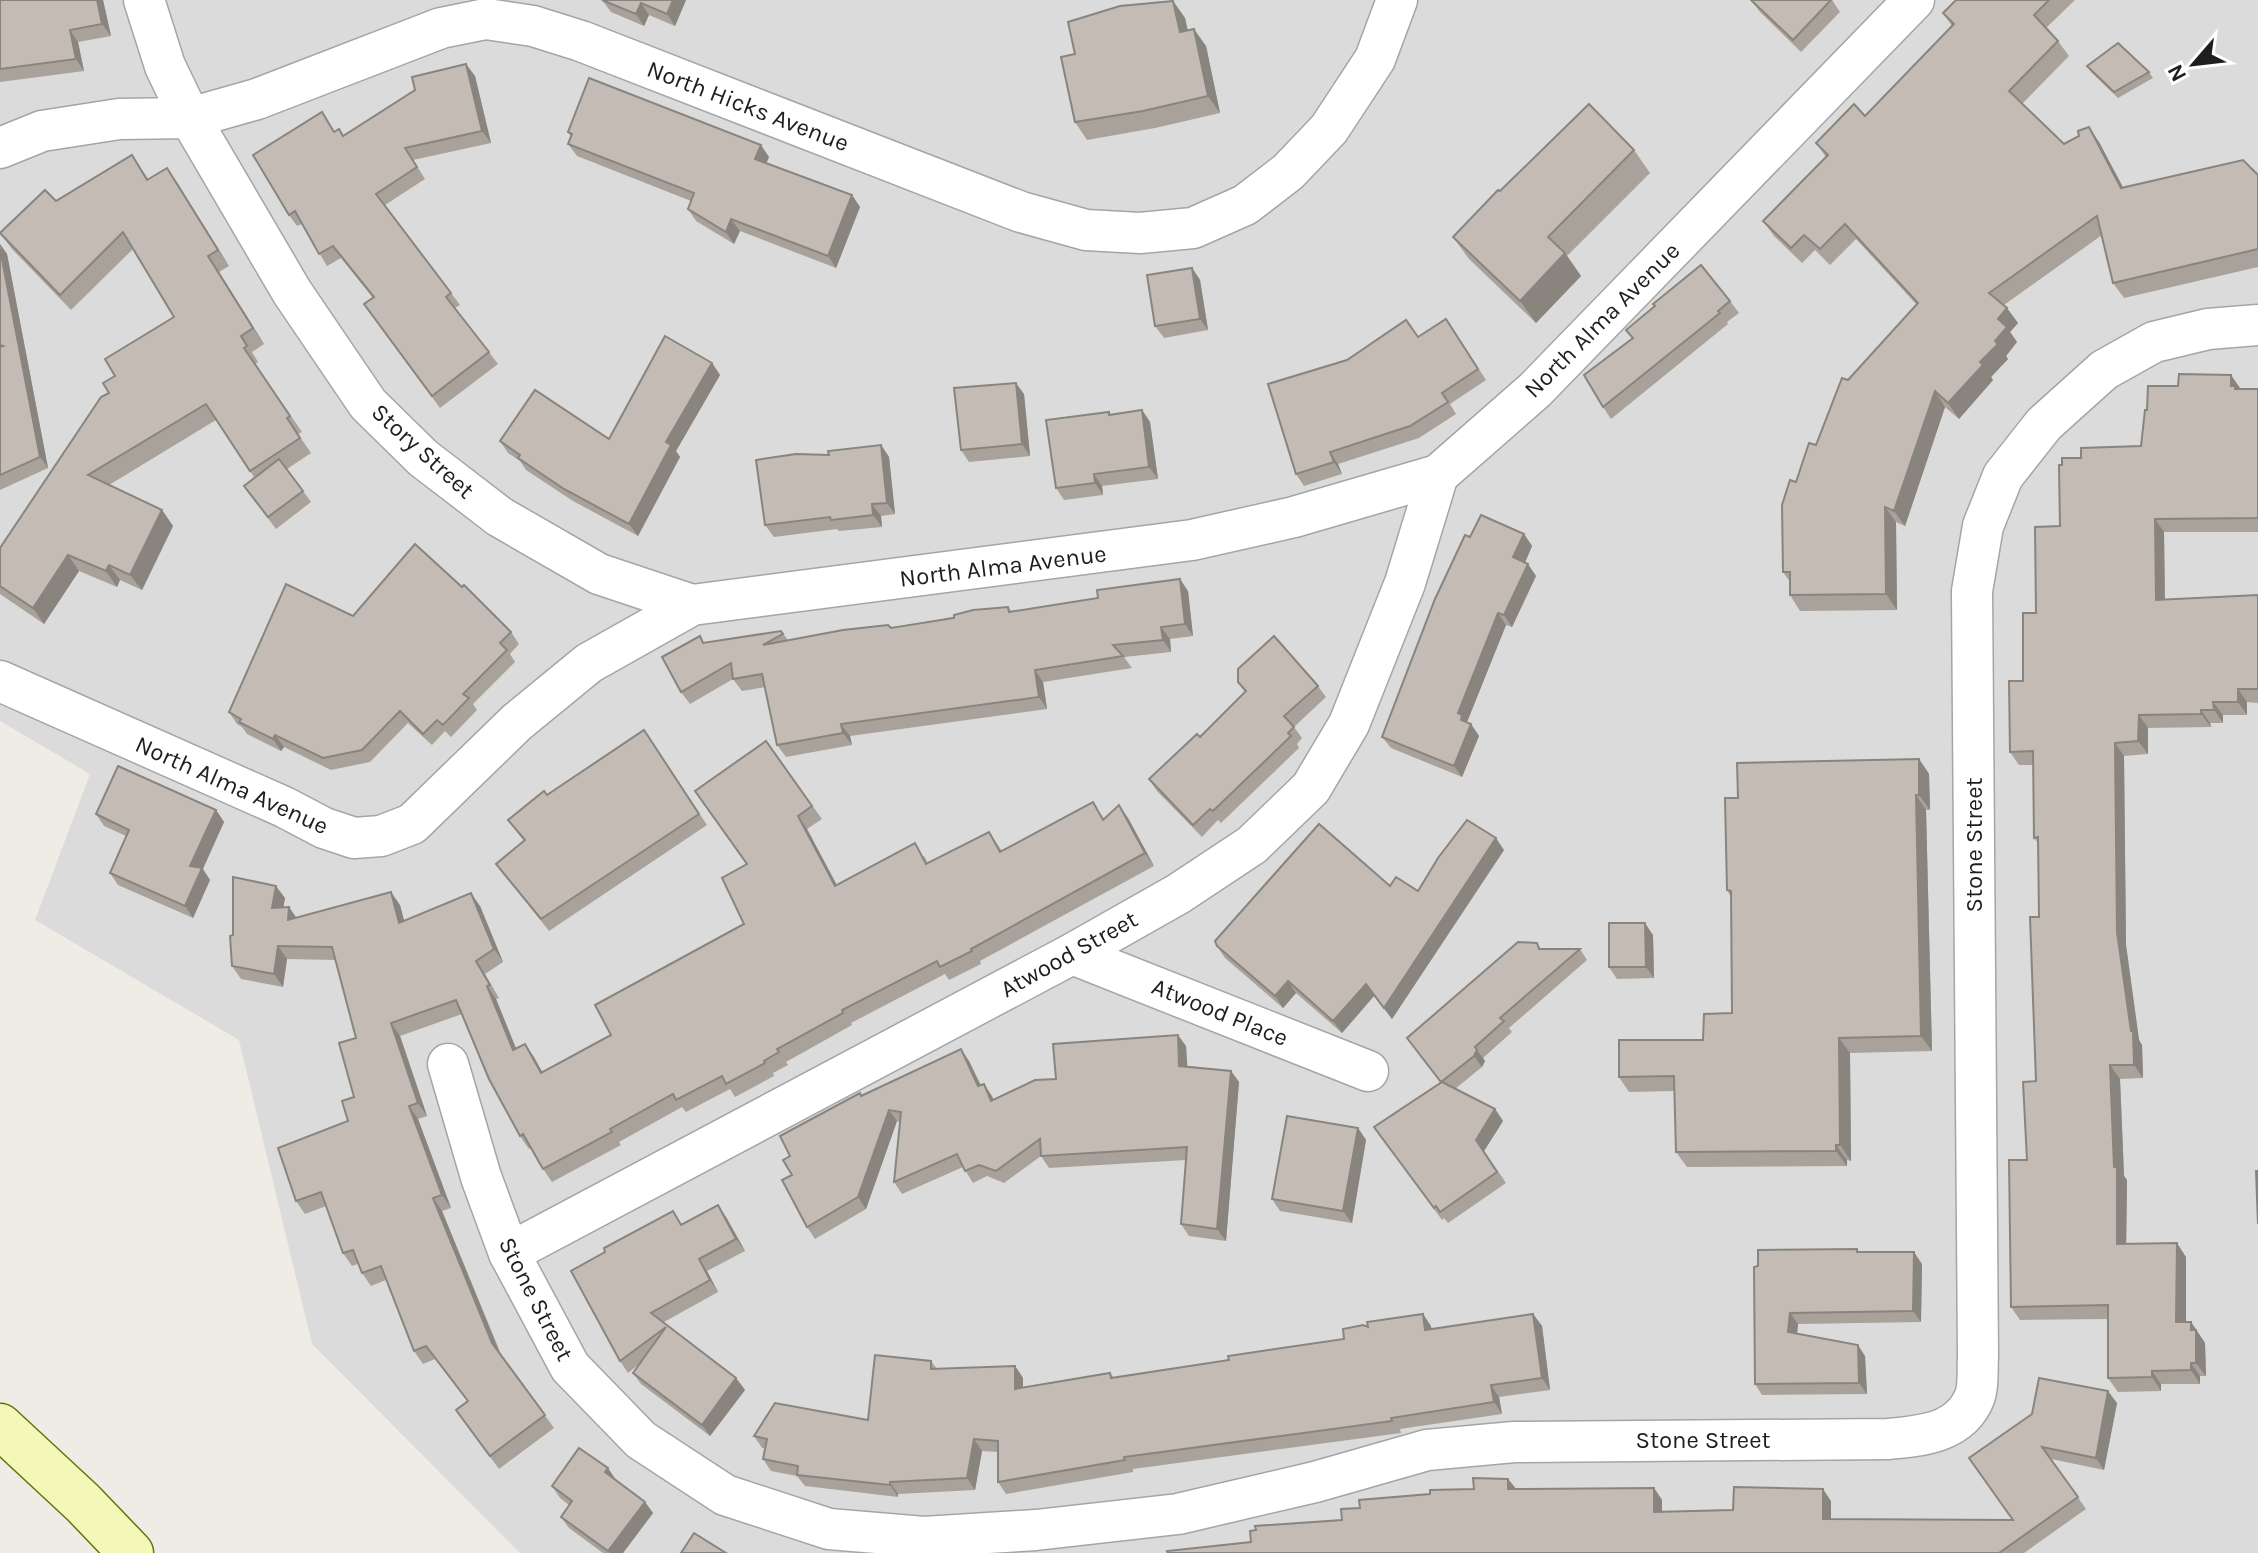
<svg xmlns="http://www.w3.org/2000/svg" width="2258" height="1553" viewBox="0 0 2258 1553" font-family="Karla,sans-serif">
	<style>
		.residential { fill: #dcdbdb }
		.lines { fill: none; stroke-linecap: round; stroke-linejoin: round }
		.minor-casing { stroke: #a5a5a5; stroke-width: 43 }
		.secondary-casing { stroke: #657406; stroke-width: 47 }
		.minor { stroke: #fff; stroke-width: 40 }
		.secondary { stroke: #f3f8b9; stroke-width: 44 }
		.wall { fill: #a9a29b }
		.shaded-wall { fill: #89847e }
		.building { fill: #c4bcb4; stroke: #89847e; stroke-width: 2 }
		.labels { text-anchor: middle; stroke-width: 7; stroke-linejoin: round; paint-order: stroke }
		.street-label { font-size: 24px; fill: #1e1e1e; stroke: #fff }
	</style>
	<rect width="100%" height="100%" fill="#efece5"/>
	<polygon class="residential" points="0,0 2258,0 2258,1553 520,1553 312,1344 239,1040 35,920 90,774 0,721"/>
	<g class="lines">
		<defs>
			<g id="minor">
				<polyline points="144,0 165,66 190,118 292,292 368,404 423,458 500,517 599,574 692,605"/>
				<polyline points="0,148 42,131 119,119 190,118 257,99 441,28 486,19 533,26 581,41 1021,212 1086,230 1140,233 1193,228 1245,205 1288,172 1329,129 1375,59 1397,0"/>
				<polyline points="0,681 284,807 324,828 354,838 381,836 412,824 517,722 589,663 692,605 1192,540 1294,517 1438,475 1535,390 1914,0"/>
				<polyline points="1072,954 1368,1071"/>
				<path d="M448 1064 481 1177 509 1253 570 1367 641 1440 725 1495 829 1529 924 1537 1036 1530 1178 1514 1315 1482 1427 1450 1514 1442 1888 1439C1922 1436 1961 1433 1975 1396 1979 1385 1977 1369 1978 1357L1972 591 1983 526 2003 476 2044 424 2104 370 2154 342 2208 329 2258 325"/>
				<polyline points="509,1253 1072,954 1178,894 1252,845 1311,788 1349,724 1405,583 1438,475"/>
			</g>
			<polyline id="secondary" points="0,1426 83,1503 131,1553"/>
		</defs>
		<use href="#minor" class="minor-casing"/>
		<use href="#secondary" class="secondary-casing"/>
		<use href="#minor" class="minor"/>
		<use href="#secondary" class="secondary"/>
	</g>
	<g class="wall">
		<polygon points="0,0 103,0 111,36 78,42 84,71 0,82"/>
		<polygon points="602,0 686,0 675,26 649,15 644,26 611,12"/>
		<polygon points="1751,0 1832,0 1840,12 1801,52 1760,12"/>
		<polygon points="1956,0 2075,0 2046,28 2058,41 2069,56 2022,104 2064,144 2099,142 2123,187 2258,175 2258,267 2124,298 2113,283 2102,235 2004,305 2018,323 2010,332 2017,342 2006,356 2008,359 1991,377 1993,380 1959,419 1945,407 1905,526 1896,522 1897,610 1800,611 1790,595 1790,582 1783,572 1796,482 1848,380 1917,305 1856,239 1830,265 1815,250 1802,263 1774,236 1763,221 1826,157 1816,143 1865,116 1952,26 1943,13"/>
		<polygon points="1173,1 1185,18 1187,30 1206,46 1220,113 1155,128 1087,140 1075,122 1075,54"/>
		<polygon points="2087,66 2149,72 2153,78 2118,98 2091,72"/>
		<polygon points="475,76 491,143 413,160 425,179 385,205 460,305 455,308 498,364 440,408 364,304 373,298 341,258 327,266 302,224 297,226 289,215 335,132 344,136"/>
		<polygon points="568,132 769,157 766,163 852,195 860,207 836,268 740,231 734,244 696,221 688,209 691,201 577,156 568,144 571,137"/>
		<polygon points="1634,150 1650,173 1567,256 1581,276 1536,323 1469,259 1453,237 1500,191"/>
		<polygon points="132,155 149,180 167,168 229,266 219,272 264,344 252,352 258,362 255,364 302,432 298,434 311,453 287,469 311,502 276,529 244,486 254,477 216,420 109,485 162,510 173,526 142,590 120,580 117,587 79,571 44,624 0,594 0,548 109,393 115,376 174,317 133,249 71,310 12,249 0,233"/>
		<polygon points="0,244 7,254 48,468 0,490"/>
		<polygon points="1192,268 1200,280 1208,330 1164,338 1155,326"/>
		<polygon points="1730,301 1739,313 1727,322 1728,324 1611,419 1603,407 1632,338 1626,330"/>
		<polygon points="1446,319 1486,380 1450,404 1456,414 1419,438 1338,464 1342,474 1304,486 1296,474 1418,337"/>
		<polygon points="712,363 720,375 676,451 680,457 638,536 573,501 526,470 520,461 508,453 500,441 609,439"/>
		<polygon points="2231,375 2240,389 2258,389 2258,532 2164,532 2165,600 2258,595 2258,703 2247,702 2247,715 2223,715 2223,723 2210,723 2211,727 2148,728 2148,754 2124,756 2126,945 2139,1040 2142,1045 2143,1078 2120,1079 2124,1176 2127,1180 2126,1244 2186,1257 2186,1322 2191,1322 2205,1343 2206,1376 2200,1376 2200,1384 2161,1384 2161,1391 2118,1392 2108,1378 2108,1319 2020,1320 2011,1307 2036,1081 2039,917 2038,843 2034,838 2034,765 2019,765 2010,752 2036,613 2060,526 2062,465 2081,458 2141,446 2147,410 2178,386"/>
		<polygon points="1024,394 1030,456 969,462 961,450"/>
		<polygon points="1142,410 1150,422 1158,479 1102,486 1103,495 1064,500 1056,488 1109,412 1111,414"/>
		<polygon points="881,445 889,457 895,514 881,516 882,527 839,531 837,529 774,537 765,525 829,455"/>
		<polygon points="1524,534 1532,546 1525,563 1536,576 1512,627 1506,625 1467,722 1471,724 1479,736 1462,777 1391,748 1382,737 1470,537"/>
		<polygon points="1188,591 1193,636 1170,639 1171,652 1124,657 1132,668 1043,682 1047,709 850,736 852,745 786,757 777,745 765,687 742,691 733,679 690,704 681,692 704,643 781,631 788,640 891,628 1008,607 1012,612"/>
		<polygon points="353,616 511,632 519,644 510,654 515,662 473,704 477,710 451,737 445,731 432,745 408,723 370,762 331,770 284,747 281,751 247,734 242,727 237,724 229,712"/>
		<polygon points="1238,682 1318,686 1326,697 1294,727 1302,738 1297,744 1299,748 1221,823 1218,820 1202,837 1157,791 1149,779 1200,737 1245,692"/>
		<polygon points="644,730 707,825 549,931 496,864 524,841 508,820"/>
		<polygon points="766,741 822,819 807,829 837,885 924,856 928,863 989,832 1002,851 1102,815 1104,819 1128,818 1154,866 980,961 981,964 949,980 945,974 851,1023 852,1025 786,1062 788,1065 773,1073 774,1076 735,1097 730,1089 686,1112 682,1107 619,1142 621,1145 552,1182 543,1169 531,1148 529,1149 520,1136 462,1014 400,1036 427,1116 418,1119 451,1208 442,1211 501,1354 554,1428 499,1469 456,1410 468,1402 435,1359 423,1364 414,1351 386,1280 371,1286 362,1273 358,1264 352,1266 343,1253 326,1206 305,1214 296,1201 348,1121 354,1097 356,1038 336,960 287,959 283,987 241,979 232,966 233,935 285,898 283,907 289,907 296,918 400,905 404,921 480,906 503,962 485,974 499,998 496,999 516,1049 525,1044 542,1072 611,1035 744,924 747,864"/>
		<polygon points="1919,759 1929,774 1930,810 1926,810 1932,1051 1850,1053 1851,1161 1847,1160 1847,1166 1687,1167 1676,1152 1675,1091 1629,1092 1619,1077 1703,1040 1732,1013 1731,897 1727,890 1738,798"/>
		<polygon points="216,810 224,822 202,869 210,880 193,918 118,885 110,873 126,836 104,826 96,814"/>
		<polygon points="1504,850 1392,1019 1374,996 1342,1033 1296,993 1283,1008 1225,958 1217,946 1390,886 1418,891"/>
		<polygon points="1653,935 1654,978 1617,979 1609,967"/>
		<polygon points="1537,943 1541,949 1580,949 1587,960 1509,1028 1512,1032 1483,1058 1485,1061 1482,1067 1455,1089 1495,1109 1503,1121 1484,1151 1506,1183 1448,1223 1444,1218 1442,1220 1374,1127 1441,1083 1407,1038"/>
		<polygon points="1186,1046 1187,1066 1231,1071 1239,1082 1226,1241 1189,1236 1181,1224 1186,1160 1049,1168 1041,1156 1004,1183 987,1176 973,1183 963,1167 902,1194 894,1182 900,1122 897,1121 866,1209 815,1239 807,1227 792,1175 790,1156 862,1096 969,1061 981,1085 984,1084 993,1100 1056,1079"/>
		<polygon points="1358,1128 1366,1140 1352,1223 1280,1211 1272,1199"/>
		<polygon points="726,1217 745,1251 707,1271 718,1292 664,1322 736,1378 745,1390 710,1436 641,1384 633,1373 638,1365 628,1373 620,1361 682,1224"/>
		<polygon points="1857,1249 1860,1252 1922,1264 1921,1322 1798,1324 1797,1333 1865,1356 1867,1394 1762,1395 1755,1384 1754,1267"/>
		<polygon points="1533,1314 1542,1326 1550,1390 1499,1397 1502,1414 1400,1429 1401,1433 1133,1469 1133,1472 1006,1494 998,1482 998,1452 982,1451 975,1490 898,1494 898,1497 805,1486 797,1476 771,1471 763,1459 765,1448 762,1448 754,1436 868,1420 931,1361 937,1369 1015,1366 1023,1378 1023,1387 1110,1373 1114,1378 1229,1360 1344,1339 1368,1327 1431,1326 1431,1329"/>
		<polygon points="2117,1403 2104,1470 2051,1459 2086,1509 2024,1553 1168,1553 1251,1542 1342,1520 1360,1508 1430,1494 1474,1489 1508,1479 1516,1489 1654,1488 1662,1500 1662,1512 1733,1510 1831,1501 1831,1519 2013,1520 1969,1458"/>
		<polygon points="616,1480 645,1502 653,1513 623,1553 603,1553 569,1528 561,1517 569,1505 560,1498 552,1486"/>
	</g>
	<g class="shaded-wall">
		<polygon points="97,0 103,0 111,36 102,24"/>
		<polygon points="673,0 686,0 675,26 667,14"/>
		<polygon points="1173,1 1185,18 1192,49 1180,32"/>
		<polygon points="641,3 649,15 644,26 636,14"/>
		<polygon points="1194,29 1206,46 1220,113 1208,96"/>
		<polygon points="70,30 78,42 84,71 76,59"/>
		<polygon points="466,64 475,76 491,143 482,131"/>
		<polygon points="2089,127 2099,142 2131,203 2121,188"/>
		<polygon points="761,145 769,157 763,171 755,159"/>
		<polygon points="167,168 178,184 229,266 218,250"/>
		<polygon points="852,195 860,207 836,268 828,256"/>
		<polygon points="731,219 740,231 734,244 726,232"/>
		<polygon points="0,244 7,254 48,468 40,457"/>
		<polygon points="1565,253 1581,276 1536,323 1520,301"/>
		<polygon points="208,256 219,272 264,344 253,328"/>
		<polygon points="1192,268 1200,280 1208,330 1200,319"/>
		<polygon points="2007,308 2018,323 2010,332 2017,342 2006,356 2008,359 1991,377 1993,380 1959,419 1948,403 1980,362 1995,341 1998,319"/>
		<polygon points="712,363 720,375 676,451 680,457 638,536 629,524 666,442"/>
		<polygon points="2231,375 2240,388 2240,394 2231,386"/>
		<polygon points="1016,383 1024,394 1030,456 1022,444"/>
		<polygon points="1935,391 1945,407 1905,526 1894,511"/>
		<polygon points="1142,410 1150,422 1158,479 1149,467"/>
		<polygon points="881,445 889,457 895,514 887,503"/>
		<polygon points="1330,452 1338,464 1342,474 1334,462"/>
		<polygon points="1094,474 1102,486 1103,495 1095,483"/>
		<polygon points="872,504 881,516 882,527 873,515"/>
		<polygon points="1885,507 1896,522 1897,610 1886,594"/>
		<polygon points="162,510 173,526 142,590 130,575"/>
		<polygon points="2155,519 2164,532 2165,614 2156,600"/>
		<polygon points="1524,534 1532,546 1522,569 1513,557"/>
		<polygon points="68,555 79,571 44,624 33,608"/>
		<polygon points="1528,564 1536,576 1512,627 1504,615"/>
		<polygon points="109,565 120,580 117,587 106,571"/>
		<polygon points="1180,579 1188,591 1193,636 1185,624"/>
		<polygon points="1498,613 1506,625 1467,722 1471,724 1479,736 1462,777 1454,766 1461,720 1458,713"/>
		<polygon points="1161,627 1170,639 1171,652 1163,640"/>
		<polygon points="1035,670 1043,682 1047,709 1039,697"/>
		<polygon points="2238,689 2247,702 2247,715 2238,702"/>
		<polygon points="2213,702 2223,715 2223,723 2214,710"/>
		<polygon points="2201,710 2210,723 2211,727 2201,714"/>
		<polygon points="2139,715 2148,728 2148,754 2138,741"/>
		<polygon points="841,724 850,736 852,745 843,733"/>
		<polygon points="275,735 284,747 281,751 273,739"/>
		<polygon points="2115,743 2124,756 2126,945 2139,1040 2142,1045 2143,1078 2134,1065 2131,1031 2117,932"/>
		<polygon points="1919,759 1929,774 1930,810 1919,795"/>
		<polygon points="1916,795 1926,810 1932,1051 1921,1036"/>
		<polygon points="1119,805 1128,818 1154,866 1145,853"/>
		<polygon points="216,810 224,822 203,869 210,880 193,918 185,906 190,866"/>
		<polygon points="798,816 807,829 844,899 835,886"/>
		<polygon points="1496,838 1504,850 1392,1019 1384,1008"/>
		<polygon points="276,886 285,898 281,921 272,908"/>
		<polygon points="391,892 400,905 408,936 399,923"/>
		<polygon points="471,893 480,906 503,962 494,949"/>
		<polygon points="289,907 298,920 288,920"/>
		<polygon points="1645,923 1653,935 1654,978 1646,967"/>
		<polygon points="278,946 287,959 283,987 274,974"/>
		<polygon points="1288,981 1296,993 1283,1008 1275,996"/>
		<polygon points="1366,984 1374,996 1342,1033 1333,1021"/>
		<polygon points="487,986 496,999 522,1063 513,1050"/>
		<polygon points="391,1023 400,1036 427,1116 418,1103"/>
		<polygon points="1178,1035 1186,1046 1188,1077 1179,1066"/>
		<polygon points="1839,1038 1850,1053 1851,1161 1840,1145"/>
		<polygon points="525,1044 534,1057 550,1086 541,1073"/>
		<polygon points="961,1049 969,1061 986,1098 978,1086"/>
		<polygon points="1477,1050 1485,1061 1482,1067 1474,1056"/>
		<polygon points="2110,1065 2120,1079 2124,1176 2127,1180 2126,1258 2117,1244"/>
		<polygon points="1231,1071 1239,1082 1226,1241 1217,1229"/>
		<polygon points="984,1084 992,1096 999,1113 991,1101"/>
		<polygon points="409,1106 418,1119 451,1208 442,1195"/>
		<polygon points="1495,1109 1503,1121 1484,1151 1506,1183 1476,1140"/>
		<polygon points="889,1110 897,1121 866,1209 858,1197"/>
		<polygon points="1358,1128 1366,1140 1352,1223 1343,1211"/>
		<polygon points="1836,1145 1847,1160 1847,1166 1836,1151"/>
		<polygon points="433,1198 442,1211 501,1356 492,1343"/>
		<polygon points="718,1205 726,1217 745,1251 736,1239"/>
		<polygon points="2177,1243 2186,1257 2186,1336 2176,1322"/>
		<polygon points="1914,1252 1922,1264 1921,1322 1913,1311"/>
		<polygon points="699,1259 707,1271 718,1292 710,1280"/>
		<polygon points="1790,1313 1798,1324 1796,1343 1788,1332"/>
		<polygon points="1423,1314 1431,1326 1433,1342 1425,1330"/>
		<polygon points="1533,1314 1542,1326 1550,1390 1542,1378"/>
		<polygon points="2191,1322 2205,1343 2206,1376 2196,1363 2191,1330"/>
		<polygon points="1858,1345 1865,1356 1867,1394 1859,1383"/>
		<polygon points="2191,1363 2200,1376 2200,1384 2191,1370"/>
		<polygon points="1015,1366 1023,1378 1023,1400 1015,1389"/>
		<polygon points="2152,1371 2161,1384 2161,1391 2152,1377"/>
		<polygon points="736,1378 745,1390 710,1436 702,1425"/>
		<polygon points="1491,1385 1499,1397 1502,1414 1494,1402"/>
		<polygon points="2108,1391 2117,1403 2104,1470 2096,1458"/>
		<polygon points="974,1439 982,1451 975,1490 967,1478"/>
		<polygon points="608,1468 616,1480 605,1472"/>
		<polygon points="1508,1479 1517,1490 1508,1489"/>
		<polygon points="890,1482 898,1494 898,1497 890,1485"/>
		<polygon points="1654,1488 1662,1500 1662,1524 1654,1512"/>
		<polygon points="1823,1489 1831,1501 1831,1531 1823,1519"/>
		<polygon points="645,1502 653,1513 623,1553 610,1553 608,1551"/>
	</g>
	<g class="building">
		<polygon points="0,0 97,0 102,24 70,30 76,59 0,69"/>
		<polygon points="602,0 673,0 667,14 641,3 636,14"/>
		<polygon points="1751,0 1831,0 1793,40"/>
		<polygon points="1956,0 2049,0 2034,15 2058,41 2009,91 2064,144 2079,136 2078,131 2089,127 2121,188 2243,160 2258,175 2258,249 2113,283 2097,216 1989,293 2007,308 1998,319 2007,327 1995,341 1998,344 1980,362 1983,365 1948,403 1935,391 1894,511 1885,507 1886,594 1790,595 1790,572 1783,572 1782,505 1790,480 1796,482 1809,443 1816,445 1842,378 1848,380 1918,303 1845,224 1820,249 1804,235 1791,248 1763,221 1828,155 1816,143 1854,104 1865,116 1954,24 1943,13"/>
		<polygon points="1173,1 1180,32 1194,29 1208,96 1143,111 1075,122 1061,57 1075,54 1068,22 1120,6"/>
		<polygon points="2118,43 2149,72 2114,92 2087,66"/>
		<polygon points="466,64 482,131 405,148 417,167 376,194 451,293 446,297 489,352 432,396 364,304 374,297 333,246 319,254 295,211 289,215 253,155 322,112 334,132 339,129 343,136 415,90 412,77"/>
		<polygon points="589,78 761,145 755,159 852,195 828,256 731,219 726,232 688,209 694,193 568,144 572,134 568,132"/>
		<polygon points="1589,104 1634,150 1548,237 1565,253 1520,301 1453,237 1498,190 1500,191"/>
		<polygon points="132,155 147,180 167,168 218,250 208,256 253,328 241,336 247,346 244,348 290,416 287,418 300,438 250,471 206,404 88,475 162,510 130,575 109,565 106,571 68,555 33,608 0,586 0,548 101,397 109,393 103,383 115,376 105,359 174,317 123,232 60,295 0,233 45,190 56,201"/>
		<polygon points="0,249 40,457 0,475 0,347 3,346 0,345"/>
		<polygon points="1701,265 1730,301 1718,311 1720,313 1603,407 1584,375 1633,338 1626,330 1655,306 1653,304"/>
		<polygon points="1192,268 1200,319 1155,326 1147,275"/>
		<polygon points="1446,319 1478,369 1442,393 1448,402 1410,426 1330,452 1334,462 1296,474 1268,384 1347,360 1406,320 1418,337"/>
		<polygon points="665,336 712,363 666,442 671,445 629,524 564,489 518,458 520,455 500,441 535,390 609,439"/>
		<polygon points="2179,374 2231,375 2231,386 2235,386 2235,389 2258,389 2258,518 2155,519 2156,600 2258,595 2258,689 2238,689 2238,702 2213,702 2214,710 2201,710 2201,714 2139,715 2138,741 2115,743 2117,932 2131,1031 2133,1031 2134,1065 2110,1065 2114,1167 2117,1167 2117,1244 2177,1243 2176,1322 2191,1322 2191,1330 2196,1330 2196,1363 2191,1363 2191,1370 2152,1371 2152,1377 2108,1378 2108,1305 2011,1307 2009,1160 2027,1160 2023,1082 2036,1081 2030,917 2039,917 2038,837 2034,838 2033,751 2010,752 2009,681 2023,681 2023,613 2036,613 2035,527 2060,526 2059,465 2062,465 2062,458 2081,458 2081,448 2141,446 2145,410 2147,410 2148,386 2178,386"/>
		<polygon points="1016,383 1022,444 961,450 954,388"/>
		<polygon points="1142,410 1149,467 1094,474 1095,483 1056,488 1046,420 1109,412 1109,415"/>
		<polygon points="881,445 887,503 872,504 873,515 831,520 830,517 765,525 756,460 796,454 829,455 828,451"/>
		<polygon points="279,459 303,491 268,517 244,486"/>
		<polygon points="1481,515 1524,534 1513,557 1528,564 1504,615 1498,613 1458,713 1462,715 1461,720 1471,724 1454,766 1382,737 1435,599 1465,535 1470,537"/>
		<polygon points="415,544 462,587 464,585 511,632 500,643 507,650 463,694 469,698 443,725 437,720 423,734 400,711 362,750 323,758 275,735 273,739 239,722 241,719 229,712 286,584 353,616"/>
		<polygon points="1180,579 1185,624 1161,627 1163,640 1113,645 1123,656 1035,670 1039,697 841,724 843,733 777,745 762,674 733,679 731,663 681,692 662,657 700,636 703,643 781,631 783,634 763,645 843,630 888,625 891,628 954,618 954,615 973,610 1008,607 1009,612 1098,598 1097,590"/>
		<polygon points="1274,636 1318,686 1284,716 1294,727 1288,733 1291,736 1213,811 1210,809 1193,825 1149,779 1197,734 1200,737 1246,691 1238,682 1238,669"/>
		<polygon points="644,730 699,814 541,919 496,864 525,840 508,820 544,791 547,795"/>
		<polygon points="766,741 812,806 798,816 835,886 915,843 926,864 989,832 1000,852 1093,802 1103,820 1119,805 1145,853 971,949 972,951 940,967 937,961 842,1010 843,1013 777,1049 779,1052 764,1061 765,1063 726,1084 722,1076 676,1100 673,1094 610,1129 612,1132 543,1169 523,1134 520,1136 489,1079 456,1000 391,1023 418,1103 409,1106 442,1195 433,1198 492,1343 545,1415 490,1456 456,1410 468,1401 426,1346 414,1351 381,1266 362,1273 353,1250 343,1253 321,1192 296,1201 278,1148 348,1121 342,1101 354,1097 339,1043 356,1038 332,947 278,946 274,974 232,966 230,936 233,935 233,877 276,886 272,908 289,907 288,920 391,892 399,923 471,893 494,949 476,961 490,985 487,986 513,1050 525,1044 541,1073 611,1035 595,1005 744,924 722,878 747,864 695,791"/>
		<polygon points="1919,759 1919,795 1916,795 1921,1036 1839,1038 1840,1145 1836,1145 1836,1151 1676,1152 1674,1076 1619,1077 1619,1040 1703,1040 1704,1014 1732,1013 1731,891 1727,890 1725,798 1738,798 1737,763"/>
		<polygon points="118,766 216,810 190,866 202,868 185,906 110,873 129,830 96,814"/>
		<polygon points="1467,820 1496,838 1384,1008 1366,984 1333,1021 1288,981 1275,996 1217,946 1215,941 1319,824 1390,886 1396,877 1418,891 1438,858"/>
		<polygon points="1609,923 1645,923 1646,967 1609,967"/>
		<polygon points="1518,942 1537,943 1539,949 1580,949 1500,1018 1504,1021 1475,1047 1477,1050 1474,1056 1441,1082 1407,1038"/>
		<polygon points="1178,1035 1179,1066 1231,1071 1217,1229 1181,1224 1187,1147 1041,1156 1040,1139 996,1171 979,1165 965,1171 957,1154 894,1182 901,1112 889,1110 858,1197 807,1227 782,1180 792,1175 783,1160 790,1156 780,1136 860,1093 861,1096 961,1049 978,1086 984,1084 991,1101 1035,1080 1056,1079 1053,1044"/>
		<polygon points="1442,1082 1495,1109 1476,1140 1497,1172 1440,1212 1436,1206 1434,1208 1374,1127"/>
		<polygon points="1287,1116 1358,1128 1343,1211 1272,1199"/>
		<polygon points="2256,1171 2258,1171 2258,1224"/>
		<polygon points="718,1205 736,1239 699,1259 710,1280 651,1313 736,1378 702,1425 633,1373 666,1327 620,1361 571,1271 605,1252 604,1248 673,1211 681,1225"/>
		<polygon points="1857,1249 1857,1252 1914,1252 1913,1311 1790,1313 1788,1332 1858,1345 1859,1383 1755,1384 1754,1267 1758,1266 1758,1250"/>
		<polygon points="1423,1314 1425,1330 1533,1314 1542,1378 1491,1385 1494,1402 1391,1418 1392,1421 1124,1457 1125,1460 998,1482 998,1441 974,1439 967,1478 890,1482 890,1485 797,1475 798,1466 763,1459 767,1439 754,1436 775,1403 868,1420 875,1355 931,1361 931,1369 1015,1366 1015,1389 1110,1373 1111,1378 1229,1360 1228,1356 1344,1339 1343,1329 1363,1325 1368,1327 1367,1322"/>
		<polygon points="2039,1378 2108,1391 2096,1458 2042,1447 2078,1497 1999,1553 1168,1553 1167,1551 1251,1542 1250,1531 1256,1530 1255,1526 1342,1520 1341,1509 1360,1508 1359,1500 1430,1494 1430,1490 1474,1489 1473,1478 1508,1479 1508,1489 1654,1488 1654,1512 1733,1510 1734,1487 1823,1489 1823,1519 2013,1520 1969,1458 2032,1414"/>
		<polygon points="579,1448 608,1468 605,1472 645,1502 608,1551 561,1517 572,1501 552,1486"/>
		<polygon points="694,1533 726,1553 681,1553"/>
	</g>
	<g class="labels">
		<g class="street-label">
			<text transform="translate(748 106) rotate(21)" y="8">North Hicks Avenue</text>
			<text transform="translate(1602 320) rotate(-45)" y="8">North Alma Avenue</text>
			<text transform="translate(423 451) rotate(42)" y="8">Story Street</text>
			<text transform="translate(1003 566) rotate(-7)" y="8">North Alma Avenue</text>
			<text transform="translate(232 785) rotate(24)" y="8">North Alma Avenue</text>
			<text transform="translate(1974 845) rotate(-90)" y="8">Stone Street</text>
			<text transform="translate(1069 954) rotate(-29)" y="8">Atwood Street</text>
			<text transform="translate(1220 1012) rotate(22)" y="8">Atwood Place</text>
			<text transform="translate(536 1299) rotate(63)" y="8">Stone Street</text>
			<text x="1703" y="1448">Stone Street</text>
		</g>
	</g>
	<g transform="translate(2194 64) rotate(242)" stroke="#ffffff" stroke-width="6" paint-order="stroke">
	<path d="M0-6L14 30L0 20L-14 30Z" fill="#1e1e1e"/>
	<text y="-12" font-size="22" font-weight="bold" text-anchor="middle" fill="#1e1e1e">N</text>
	</g>
</svg>
